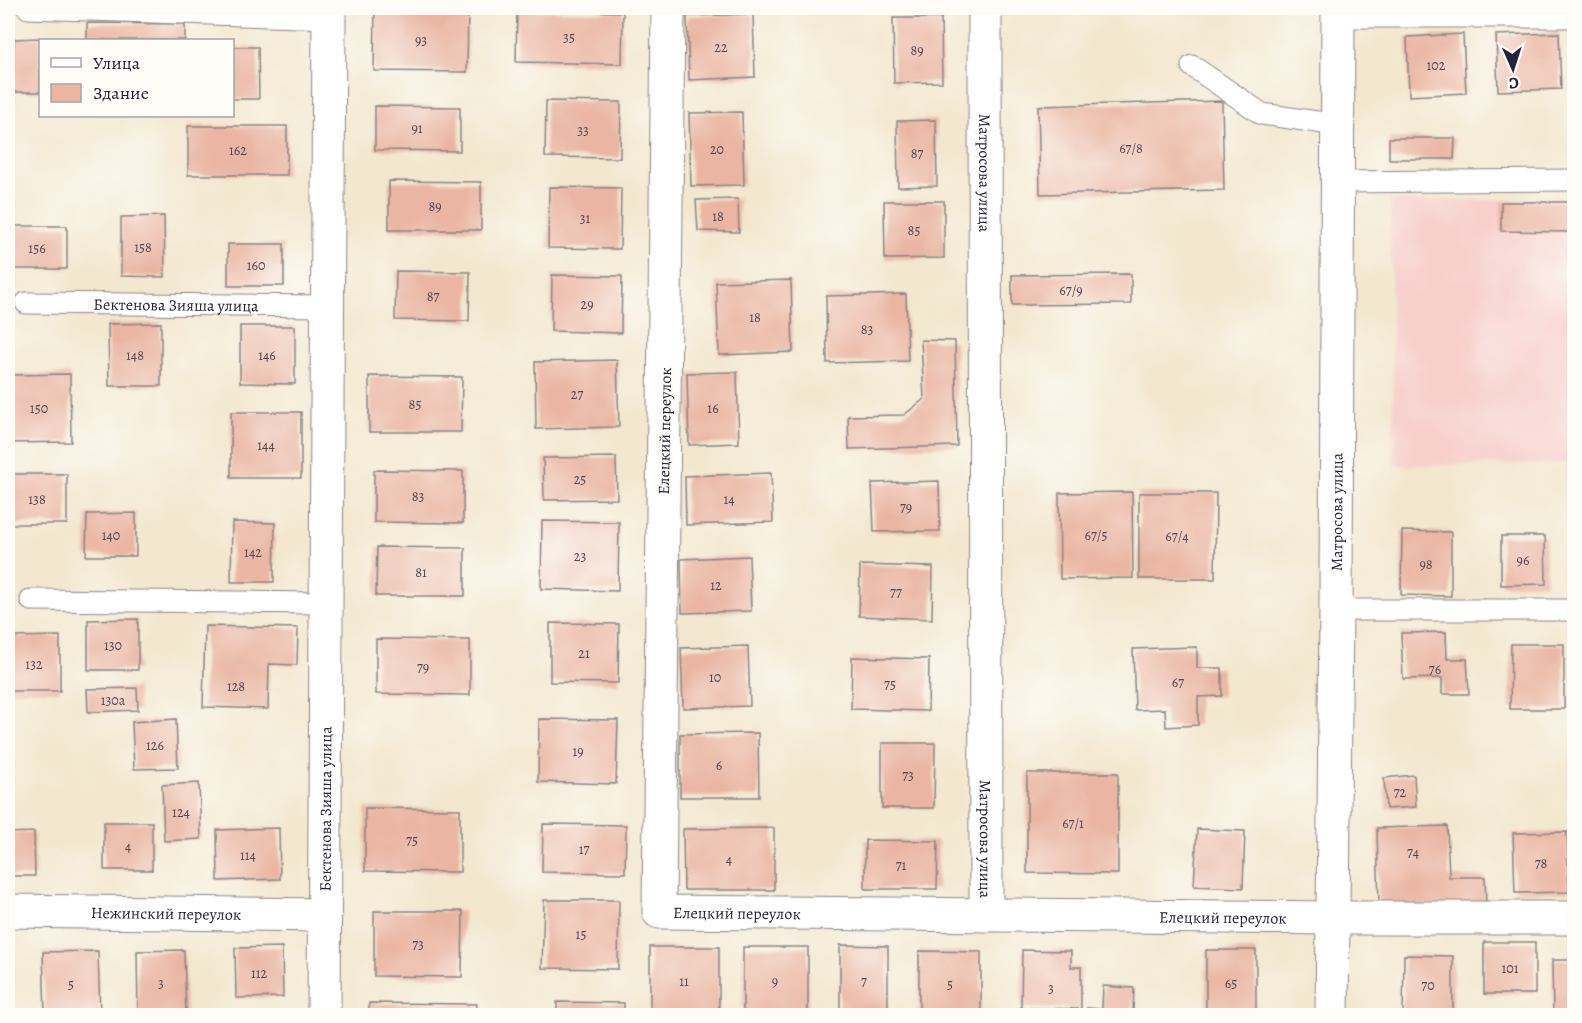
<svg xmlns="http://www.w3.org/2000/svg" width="1582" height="1023" viewBox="0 0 1582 1023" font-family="Alegreya,serif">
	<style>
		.built { fill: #f7d0cc }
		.building { fill: #eab6a3 }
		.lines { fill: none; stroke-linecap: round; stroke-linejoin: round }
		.lane-casing { stroke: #8a8485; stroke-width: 23 }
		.street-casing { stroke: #8a8485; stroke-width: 35 }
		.lane { stroke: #fff; stroke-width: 21 }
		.street { stroke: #fff; stroke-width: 33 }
		.labels { text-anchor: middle; stroke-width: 6; stroke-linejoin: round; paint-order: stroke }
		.number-label { font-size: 14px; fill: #544755 }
		.street-label { font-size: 16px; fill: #22223b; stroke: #fdfcf7 }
	</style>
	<rect width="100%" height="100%" fill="#fdfcf7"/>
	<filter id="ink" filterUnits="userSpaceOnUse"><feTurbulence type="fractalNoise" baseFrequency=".0167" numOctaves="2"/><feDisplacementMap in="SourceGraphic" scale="12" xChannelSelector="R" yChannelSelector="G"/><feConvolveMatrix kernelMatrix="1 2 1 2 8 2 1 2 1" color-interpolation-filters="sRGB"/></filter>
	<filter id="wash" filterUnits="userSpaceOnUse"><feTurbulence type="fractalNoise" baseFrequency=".008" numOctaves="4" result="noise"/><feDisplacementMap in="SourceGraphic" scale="24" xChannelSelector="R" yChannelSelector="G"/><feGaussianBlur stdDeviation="1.35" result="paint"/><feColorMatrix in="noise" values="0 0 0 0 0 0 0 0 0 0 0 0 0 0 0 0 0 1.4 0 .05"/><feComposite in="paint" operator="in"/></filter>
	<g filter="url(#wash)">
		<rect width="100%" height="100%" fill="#f3e7cf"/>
		<polygon class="built" points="1574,198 1574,463 1394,466 1390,201"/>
		<g id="blocks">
			<g class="building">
				<polygon points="375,8 468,8 467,72 374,71"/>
				<polygon points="517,10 623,12 622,64 516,62"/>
				<polygon points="753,14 755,77 689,80 687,16"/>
				<polygon points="893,18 941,18 942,82 894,83"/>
				<polygon points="87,23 185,24 185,40 87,40"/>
				<polygon points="1559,33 1561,89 1498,91 1496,35"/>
				<polygon points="1463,34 1466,93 1409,96 1407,37"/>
				<polygon points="40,38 40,92 13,92 14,39"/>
				<polygon points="232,47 258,47 259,99 232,99"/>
				<polygon points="546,101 621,102 620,158 545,157"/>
				<polygon points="1222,101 1224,190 1040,194 1038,106"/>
				<polygon points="375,106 460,107 460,151 375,150"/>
				<polygon points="742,112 744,185 691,186 689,113"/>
				<polygon points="936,120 937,186 898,187 897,121"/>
				<rect x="188" y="126" width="99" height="49"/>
				<polygon points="1389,138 1455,138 1454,159 1389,159"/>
				<polygon points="389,181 481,182 481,230 389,230"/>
				<polygon points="549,187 621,188 620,249 548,248"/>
				<polygon points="738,199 739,232 698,231 696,200"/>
				<polygon points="884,201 944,201 944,258 885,259"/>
				<polygon points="1501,202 1574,202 1574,232 1501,231"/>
				<polygon points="164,216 165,277 121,276 121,217"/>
				<rect x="8" y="226" width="59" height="43"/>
				<rect x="228" y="244" width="56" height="42"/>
				<polygon points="396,271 470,272 469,321 395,320"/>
				<polygon points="1131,274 1131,304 1012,305 1012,275"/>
				<polygon points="552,275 622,276 621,333 551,331"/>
				<polygon points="791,280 793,352 719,355 716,282"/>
				<polygon points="906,294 908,361 827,363 826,296"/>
				<polygon points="161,323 161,386 109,386 108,324"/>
				<polygon points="240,326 295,326 295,384 240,383"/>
				<polygon points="921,340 955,341 957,446 849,449 848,416 904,415 924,399"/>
				<polygon points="617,360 619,427 536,429 535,362"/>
				<polygon points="737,372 739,443 689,445 687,373"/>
				<polygon points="70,374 71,442 8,443 8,375"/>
				<polygon points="369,376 462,377 461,432 369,432"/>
				<rect x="231" y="412" width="70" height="66"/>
				<polygon points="616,457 617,499 544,500 543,458"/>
				<polygon points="374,470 463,471 463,523 374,522"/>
				<polygon points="771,473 773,522 686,525 685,476"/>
				<rect x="8" y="474" width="59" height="50"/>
				<polygon points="939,481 940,531 874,532 872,483"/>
				<polygon points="1132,492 1133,578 1060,579 1059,493"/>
				<polygon points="1139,493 1216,493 1215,579 1139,579"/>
				<polygon points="136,513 136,556 86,556 87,514"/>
				<polygon points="542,521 619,522 618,591 541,589"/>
				<polygon points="232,522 275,523 274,582 231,582"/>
				<polygon points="1402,531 1451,532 1451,596 1401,595"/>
				<polygon points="1501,536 1545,536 1546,584 1501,585"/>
				<polygon points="377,547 465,548 465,596 376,596"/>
				<polygon points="749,556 751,611 682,613 681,559"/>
				<polygon points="860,565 933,567 932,619 859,616"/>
				<polygon points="138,619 138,670 88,670 88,620"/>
				<polygon points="550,623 619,624 618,683 550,682"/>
				<polygon points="205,626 298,628 297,665 269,664 268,709 203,707"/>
				<polygon points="1446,632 1447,659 1467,659 1469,694 1442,694 1442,678 1403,679 1401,633"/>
				<polygon points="60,636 60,691 8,691 8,637"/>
				<polygon points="376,639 470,640 470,695 376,694"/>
				<polygon points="1511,644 1564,644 1564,709 1510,709"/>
				<polygon points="748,646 750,706 683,708 681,648"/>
				<polygon points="1197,647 1197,668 1222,668 1222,696 1198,697 1198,725 1166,727 1165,709 1135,710 1133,649"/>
				<polygon points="852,657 929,659 928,711 851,709"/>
				<polygon points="137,688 138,710 88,712 87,689"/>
				<polygon points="176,719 178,768 134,769 132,722"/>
				<polygon points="539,719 618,720 616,784 538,782"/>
				<polygon points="758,733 759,797 680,797 680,734"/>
				<polygon points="882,743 935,743 934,808 882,808"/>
				<polygon points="1027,773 1118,773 1118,874 1027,873"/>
				<polygon points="1414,775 1416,807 1386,809 1384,778"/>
				<polygon points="199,783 201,839 164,841 162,785"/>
				<polygon points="365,808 460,809 460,872 365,871"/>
				<rect x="104" y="822" width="48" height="48"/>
				<polygon points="543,824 626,825 625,873 542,872"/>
				<polygon points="1447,826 1449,877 1485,877 1486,904 1379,907 1377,828"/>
				<polygon points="279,828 280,879 218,881 217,830"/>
				<polygon points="774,828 774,890 684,890 683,829"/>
				<polygon points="1197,829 1245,831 1243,888 1194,886"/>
				<polygon points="34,832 35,876 8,876 8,833"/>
				<polygon points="1567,832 1569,892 1515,893 1513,833"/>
				<polygon points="865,840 938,841 937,889 865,889"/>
				<polygon points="544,900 619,900 618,969 542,968"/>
				<polygon points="374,911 463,911 462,977 374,976"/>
				<rect x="1484" y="942" width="51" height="52"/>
				<polygon points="840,945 888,946 888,1016 840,1016"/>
				<polygon points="282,947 283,997 236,998 235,948"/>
				<rect x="650" y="947" width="69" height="69"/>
				<rect x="743" y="947" width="65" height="69"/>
				<polygon points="184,950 186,1016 138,1016 137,951"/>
				<polygon points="1022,950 1071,951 1071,967 1081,967 1081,1009 1021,1008"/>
				<rect x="1206" y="950" width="50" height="66"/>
				<polygon points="98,951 100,1016 45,1016 43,952"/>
				<polygon points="919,951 981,952 981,1016 919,1016"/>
				<polygon points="1404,955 1453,956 1453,1015 1403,1015"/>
				<polygon points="1552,960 1574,960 1574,1015 1553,1015"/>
				<polygon points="1103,986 1134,988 1133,1011 1161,1012 1161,1016 1087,1016 1087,1008 1102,1009"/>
				<polygon points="557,1002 624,1003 624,1016 557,1016"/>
				<polygon points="369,1003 477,1004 476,1016 369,1016"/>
			</g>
		</g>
	</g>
	<g filter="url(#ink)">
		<use href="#blocks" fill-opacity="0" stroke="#8a8485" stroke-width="1.5"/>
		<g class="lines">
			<defs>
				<g id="lane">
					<polyline points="28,8 329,18"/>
					<polyline points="1338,17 1574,17"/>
					<polyline points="1192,66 1262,114 1338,125"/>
					<polyline points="1337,182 1574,180"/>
					<path id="s1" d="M26 303 327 306"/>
					<polyline points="31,600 325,603"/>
					<polyline points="1336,610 1574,610"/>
				</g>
				<g id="street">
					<path id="s2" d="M668 8 659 912 1334 918H1574"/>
					<path id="s3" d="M985 8 986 915"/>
					<path id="s4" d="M8 911 323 915"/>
					<path id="s5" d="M324 1016 329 8"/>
					<path id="s6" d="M1332 1016 1336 610 1338 8"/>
				</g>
			</defs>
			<use href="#lane" class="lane-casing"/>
			<use href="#street" class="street-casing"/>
			<use href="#lane" class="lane"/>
			<use href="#street" class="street"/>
		</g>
	</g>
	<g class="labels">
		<g class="number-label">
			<text x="569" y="42">35</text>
			<text x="421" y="45">93</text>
			<text x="721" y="52">22</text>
			<text x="917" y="55">89</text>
			<text x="1436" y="70">102</text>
			<text x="417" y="133">91</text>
			<text x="583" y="135">33</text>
			<text x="1131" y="153">67/8</text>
			<text x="717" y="154">20</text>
			<text x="238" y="155">162</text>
			<text x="917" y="158">87</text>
			<text x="435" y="211">89</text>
			<text x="718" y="221">18</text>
			<text x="585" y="223">31</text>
			<text x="914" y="235">85</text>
			<text x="143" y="252">158</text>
			<text x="37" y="253">156</text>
			<text x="256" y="270">160</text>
			<text x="1071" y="295">67/9</text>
			<text x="433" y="301">87</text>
			<text x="587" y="309">29</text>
			<text x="755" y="322">18</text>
			<text x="867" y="334">83</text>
			<text x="135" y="360">148</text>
			<text x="267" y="360">146</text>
			<text x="577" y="399">27</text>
			<text x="415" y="409">85</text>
			<text x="39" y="413">150</text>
			<text x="713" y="413">16</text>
			<text x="266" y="450">144</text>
			<text x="580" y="484">25</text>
			<text x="418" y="501">83</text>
			<text x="37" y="504">138</text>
			<text x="729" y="504">14</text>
			<text x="906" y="512">79</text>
			<text x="111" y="540">140</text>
			<text x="1096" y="540">67/5</text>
			<text x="1177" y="541">67/4</text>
			<text x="253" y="557">142</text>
			<text x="580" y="561">23</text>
			<text x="1523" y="565">96</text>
			<text x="1426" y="569">98</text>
			<text x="421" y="577">81</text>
			<text x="716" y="590">12</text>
			<text x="896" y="597">77</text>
			<text x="113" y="650">130</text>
			<text x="584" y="658">21</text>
			<text x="34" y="669">132</text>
			<text x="423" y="672">79</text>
			<text x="1435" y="674">76</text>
			<text x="715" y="682">10</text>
			<text x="1178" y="687">67</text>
			<text x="890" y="689">75</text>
			<text x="236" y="691">128</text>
			<text x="113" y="705">130а</text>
			<text x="155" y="750">126</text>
			<text x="578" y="756">19</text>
			<text x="719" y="770">6</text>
			<text x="908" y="780">73</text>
			<text x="1400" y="797">72</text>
			<text x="181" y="817">124</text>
			<text x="1073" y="828">67/1</text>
			<text x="412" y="845">75</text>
			<text x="128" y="851">4</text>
			<text x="584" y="854">17</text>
			<text x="1413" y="857">74</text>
			<text x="248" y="860">114</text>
			<text x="729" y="864">4</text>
			<text x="1541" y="868">78</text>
			<text x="901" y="870">71</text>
			<text x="581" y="939">15</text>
			<text x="418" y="949">73</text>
			<text x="1510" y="973">101</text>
			<text x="259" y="978">112</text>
			<text x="684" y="986">11</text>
			<text x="775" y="986">9</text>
			<text x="864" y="986">7</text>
			<text x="161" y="988">3</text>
			<text x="1231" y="988">65</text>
			<text x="71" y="989">5</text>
			<text x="950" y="989">5</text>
			<text x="1428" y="990">70</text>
			<text x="1051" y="993">3</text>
		</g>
		<g class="street-label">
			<text dy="6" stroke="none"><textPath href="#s3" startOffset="165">Матросова улица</textPath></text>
			<text dy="6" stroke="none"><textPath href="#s1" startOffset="150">Бектенова Зияша улица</textPath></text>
			<text transform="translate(664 431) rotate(-89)" y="6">Елецкий переулок</text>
			<text dy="6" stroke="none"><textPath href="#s6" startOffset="504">Матросова улица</textPath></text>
			<text dy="6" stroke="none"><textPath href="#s5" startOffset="207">Бектенова Зияша улица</textPath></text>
			<text dy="6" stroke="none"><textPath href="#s3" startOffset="831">Матросова улица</textPath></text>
			<text dy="6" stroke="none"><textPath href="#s2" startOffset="982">Елецкий переулок</textPath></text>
			<text dy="6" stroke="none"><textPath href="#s4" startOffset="158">Нежинский переулок</textPath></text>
			<text dy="6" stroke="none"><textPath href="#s2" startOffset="1468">Елецкий переулок</textPath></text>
		</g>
	</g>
	<rect width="1582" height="1023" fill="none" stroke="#fdfcf7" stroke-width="30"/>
	<rect x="39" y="39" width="195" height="78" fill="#fdfcf7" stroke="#a5a5ac" stroke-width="1.5"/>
	<rect x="51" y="58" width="30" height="9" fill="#ffffff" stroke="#a5a5ac" stroke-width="1.5"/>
	<text x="93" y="69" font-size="18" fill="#22223b">Улица</text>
	<rect x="51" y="84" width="30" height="18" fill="#eab6a3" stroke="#a5a5ac" stroke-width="1.5"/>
	<text x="93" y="99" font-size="18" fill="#22223b">Здание</text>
	<g transform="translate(1513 69) rotate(177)" stroke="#fdfcf7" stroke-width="4.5" paint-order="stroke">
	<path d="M0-4.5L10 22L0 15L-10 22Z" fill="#22223b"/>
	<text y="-9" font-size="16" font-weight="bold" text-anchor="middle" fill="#22223b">С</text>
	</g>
</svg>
